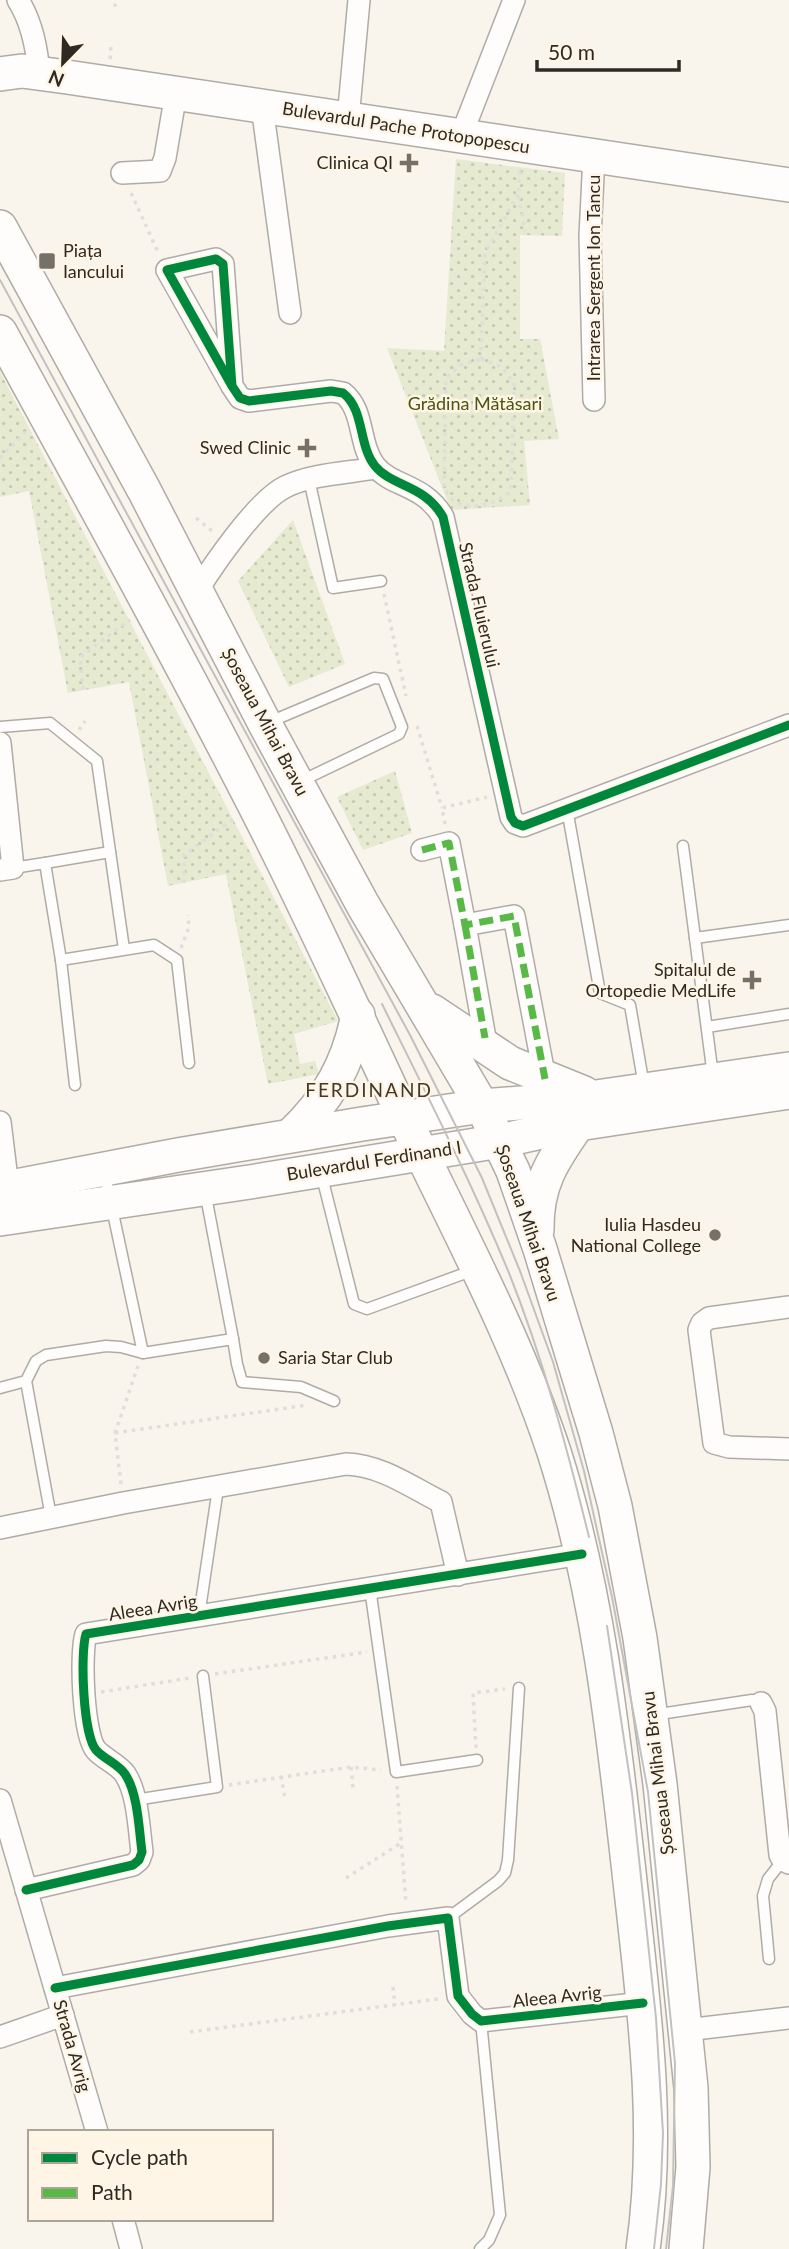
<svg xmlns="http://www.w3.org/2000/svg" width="789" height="2249" viewBox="0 0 789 2249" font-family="Lato,sans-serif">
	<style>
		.park { fill: url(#park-dots) }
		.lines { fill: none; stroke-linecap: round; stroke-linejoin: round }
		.lane-casing { stroke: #b0aba5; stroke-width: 13 }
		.street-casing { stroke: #b0aba5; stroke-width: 24 }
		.primary-casing { stroke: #b0aba5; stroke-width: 36 }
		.path { stroke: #e0dedb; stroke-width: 3.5; stroke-dasharray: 3.5 5; stroke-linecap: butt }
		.lane { stroke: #fefdfc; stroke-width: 10 }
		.street { stroke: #fefdfc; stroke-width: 21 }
		.primary { stroke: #fefdfc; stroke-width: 33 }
		.tram { stroke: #c2c1bf; stroke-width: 2 }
		.quiet { stroke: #58b947; stroke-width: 7; stroke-dasharray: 14 7; stroke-linecap: butt }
		.cycleway-casing { stroke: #fff5e6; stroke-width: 13 }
		.cycleway { stroke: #00873e; stroke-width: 9 }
		.poi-dot { fill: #757169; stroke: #fff5e6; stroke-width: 2.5 }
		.labels { text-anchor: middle; stroke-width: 5; stroke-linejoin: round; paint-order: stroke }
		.street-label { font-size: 18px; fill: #2e2a23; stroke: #fff5e6 }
		.poi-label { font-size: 18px; fill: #2e2a23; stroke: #fff5e6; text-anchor: end }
		.park-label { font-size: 18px; fill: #49560d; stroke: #fff5e6 }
		.neighbourhood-label { font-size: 19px; letter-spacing: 2px; fill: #43392a; stroke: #fff5e6 }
	</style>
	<defs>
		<pattern id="park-dots" width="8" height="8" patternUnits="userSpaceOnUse" patternTransform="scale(1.75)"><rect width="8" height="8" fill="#e6ead0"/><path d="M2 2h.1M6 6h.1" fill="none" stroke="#c6c9b2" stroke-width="1.8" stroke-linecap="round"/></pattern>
	</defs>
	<rect width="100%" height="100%" fill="#f9f4ec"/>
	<g class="park">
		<polygon points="456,159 565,173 562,236 520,235 520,339 540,339 559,439 524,441 530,505 451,510 387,348 444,351"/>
		<polygon points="0,372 338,1021 294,1034 300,1064 315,1061 319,1074 268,1084 226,874 168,886 129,682 68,693 29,491 0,497"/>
		<polygon points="293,520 345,664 289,687 238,581"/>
		<polygon points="395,771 412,833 363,850 337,797"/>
	</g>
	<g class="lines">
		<defs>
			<g id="lane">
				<polyline points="309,479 333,588 381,581"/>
				<polyline points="267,723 374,678 383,679 402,727 399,734 299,782"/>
				<polyline points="0,727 50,723 97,761 124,949"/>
				<polyline points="567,809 600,993 630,1005 644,1086"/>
				<polyline points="683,846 713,1076"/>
				<polyline points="45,863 110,852"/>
				<polyline points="13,868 45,863 61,960 75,1085"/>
				<polyline points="695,938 789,925"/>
				<polyline points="61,960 154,945 177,960 189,1063"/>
				<polyline points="707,1027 789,1014"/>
				<polyline points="104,1171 143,1353"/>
				<polyline points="321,1173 354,1304 367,1309 474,1270"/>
				<polyline points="205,1191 233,1339"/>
				<polyline points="26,1381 51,1517"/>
				<polyline points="0,1388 26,1381 36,1361 46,1355 106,1346 121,1347 143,1353 233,1339 237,1364 242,1382 301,1387 334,1401"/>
				<polyline points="370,1588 396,1772 477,1760"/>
				<polyline points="199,1616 218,1488"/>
				<polyline points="653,1715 752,1700 761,1703"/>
				<polyline points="135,1800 217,1787 203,1676"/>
				<polyline points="448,1918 498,1881 505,1873 508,1860 519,1688"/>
				<polyline points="769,1959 763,1896 768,1879 783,1860"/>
				<polyline points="480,2249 489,2240 500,2215 481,2021"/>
			</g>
			<g id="street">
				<path d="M18 0C32 22 37 48 39 74"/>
				<polyline points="262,106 290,313"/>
				<polyline points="348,119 359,0"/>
				<polyline points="461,136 514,0"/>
				<polyline points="594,156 590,236 594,400"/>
				<polyline points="122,173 160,171 165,158 176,93"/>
				<path d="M232 386 223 264 216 259 167 270 232 386 240 398 249 401 331 391 343 393C365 410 358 445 375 466 392 487 424 484 443 517L511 817 515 823 523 826 789 725"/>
				<path d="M197 591C214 564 257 501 285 487 311 474 347 473 376 468"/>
				<polyline points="0,743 13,868 0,870"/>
				<polyline points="422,850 449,843 465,925 514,916 545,1079"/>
				<polyline points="465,925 485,1038"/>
				<polyline points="0,1122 6,1171"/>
				<polyline points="789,1307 709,1318 702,1323 699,1330 714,1443 729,1447 789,1449"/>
				<path d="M0 1528 123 1503 346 1464C381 1465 411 1487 441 1502L458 1575"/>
				<polyline points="761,1703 765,1711 780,1855 783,1860 789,1863"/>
				<polyline points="0,1800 97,2132"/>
				<path d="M26 1890 133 1865 139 1860 142 1852C139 1830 138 1793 125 1774 118 1764 104 1759 96 1750 83 1735 80 1653 86 1634L582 1554"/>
				<polyline points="55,1988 388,1926 448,1918 458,1996 472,2014 481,2021 643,2003"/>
				<polyline points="686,2030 789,2018"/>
				<polyline points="0,2037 63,2015"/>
				<polyline points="123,2219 131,2249"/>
			</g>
			<g id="primary">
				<polyline points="0,74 22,71 67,77 789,185"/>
				<polyline points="0,227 144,490 265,724 363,905 482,1106 513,1171 540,1249 596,1433 615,1506 640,1638 660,1784 691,2088 693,2167 686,2249"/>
				<path d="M0 332C86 489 173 646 255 806 307 907 354 1010 402 1113 455 1225 515 1334 554 1452 600 1596 615 1749 632 1899 645 2016 660 2132 643 2249"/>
				<polyline points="432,1011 510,1063 584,1093"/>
				<path d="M291 1135C328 1100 348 1065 358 1015"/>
				<polyline points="0,1189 178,1155 362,1124 482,1106 596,1097 789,1069"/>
				<polyline points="0,1219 256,1181 500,1141 578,1124 789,1092"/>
				<path d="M537 1230C536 1184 553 1160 578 1124"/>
			</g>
		</defs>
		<use href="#lane" class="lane-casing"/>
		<use href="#street" class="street-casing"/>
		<use href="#primary" class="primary-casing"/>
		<g class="path">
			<polyline points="115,7 115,0"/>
			<polyline points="110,59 111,47"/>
			<polyline points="520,171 518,194 525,231"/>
			<polyline points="131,193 158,252"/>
			<path d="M481 359 502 367 514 383 511 491C498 503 473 511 456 502 451 500 447 492 444 488L446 378 461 365Z"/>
			<polyline points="481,359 485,254 518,194"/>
			<polyline points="0,458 26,432"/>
			<polyline points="196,518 212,531"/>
			<polyline points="384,594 406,696"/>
			<polyline points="83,690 80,657 130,620"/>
			<polyline points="417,726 442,808"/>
			<polyline points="79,730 85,721"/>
			<polyline points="445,824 442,808 487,797"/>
			<polyline points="184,883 184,855 233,819"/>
			<polyline points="181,948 189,927 188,915"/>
			<polyline points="115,1433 307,1405"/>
			<polyline points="121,1484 115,1433 138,1366"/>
			<polyline points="215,1674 367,1652"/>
			<polyline points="101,1692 190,1678"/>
			<polyline points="476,1748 473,1693 505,1689"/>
			<polyline points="351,1767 353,1788"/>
			<polyline points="281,1776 285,1798"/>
			<polyline points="229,1785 351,1767 381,1770"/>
			<polyline points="397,1786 406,1904"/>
			<polyline points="346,1878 401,1843"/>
			<polyline points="393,1987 395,2005"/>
			<polyline points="190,2032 438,1999"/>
		</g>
		<use href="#lane" class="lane"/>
		<use href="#street" class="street"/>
		<use href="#primary" class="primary"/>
		<g class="tram">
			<polyline points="0,280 410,1035 482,1178 520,1271 553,1362 584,1471 597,1530 612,1597 648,1792 675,2063 673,2186 666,2249"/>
			<path d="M382 1004C426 1093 471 1181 509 1273 543 1358 567 1448 589 1537"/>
			<polyline points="607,1626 632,1793 656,2018 663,2133 661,2184 654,2249"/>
		</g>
		<g class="quiet">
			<polyline points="422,850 449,843 465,925 514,916 545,1079"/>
			<polyline points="465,925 485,1038"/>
		</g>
		<defs>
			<g id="cycleway">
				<path d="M232 386 223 264 216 259 167 270 232 386 240 398 249 401 331 391 343 393C365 410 358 445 375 466 392 487 424 484 443 517L511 817 515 823 523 826 789 725"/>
				<path d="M26 1890 133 1865 139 1860 142 1852C139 1830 138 1793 125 1774 118 1764 104 1759 96 1750 83 1735 80 1653 86 1634L582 1554"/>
				<polyline points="55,1988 388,1926 448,1918 458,1996 472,2014 481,2021 643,2003"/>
			</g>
		</defs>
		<use href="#cycleway" class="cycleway-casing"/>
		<use href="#cycleway" class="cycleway"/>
	</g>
	<g class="poi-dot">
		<path d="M405.5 152.5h7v7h7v7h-7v7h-7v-7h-7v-7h7z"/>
		<rect x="38" y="252" width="18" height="18" rx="3.5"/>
		<path d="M303.5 437.5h7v7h7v7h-7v7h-7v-7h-7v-7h7z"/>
		<path d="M748.5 969.5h7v7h7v7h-7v7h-7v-7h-7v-7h7z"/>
		<circle cx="715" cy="1235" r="7"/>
		<circle cx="264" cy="1358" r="7"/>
	</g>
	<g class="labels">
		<g class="street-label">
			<text transform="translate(406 128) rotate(9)" y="6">Bulevardul Pache Protopopescu</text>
			<text transform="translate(594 278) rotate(-90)" y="6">Intrarea Sergent Ion Tancu</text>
			<text transform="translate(479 605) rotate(77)" y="6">Strada Fluierului</text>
			<text transform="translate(265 722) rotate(62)" y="6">Șoseaua Mihai Bravu</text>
			<text transform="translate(374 1161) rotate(-9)" y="6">Bulevardul Ferdinand I</text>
			<text transform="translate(528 1223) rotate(71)" y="6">Șoseaua Mihai Bravu</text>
			<text transform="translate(153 1608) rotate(-9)" y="6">Aleea Avrig</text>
			<text transform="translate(658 1773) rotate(-97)" y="6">Șoseaua Mihai Bravu</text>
			<text transform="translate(557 1997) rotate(-6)" y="6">Aleea Avrig</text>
			<text transform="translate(72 2046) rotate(74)" y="6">Strada Avrig</text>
		</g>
		<g class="poi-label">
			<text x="393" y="169">Clinica QI</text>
			<text x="63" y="257" text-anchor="start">Piața<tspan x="63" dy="21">Iancului</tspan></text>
			<text x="291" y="454">Swed Clinic</text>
			<text x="736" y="976">Spitalul de<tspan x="736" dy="21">Ortopedie MedLife</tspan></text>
			<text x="701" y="1231">Iulia Hasdeu<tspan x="701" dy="21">National College</tspan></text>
			<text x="278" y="1364" text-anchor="start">Saria Star Club</text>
		</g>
		<g class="park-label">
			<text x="475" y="410">Grădina Mătăsari</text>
		</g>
		<g class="neighbourhood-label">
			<text x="369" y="1097">FERDINAND</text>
		</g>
	</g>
	<rect x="28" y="2130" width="245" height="91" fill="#fff5e6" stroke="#aba498" stroke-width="2"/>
	<rect x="42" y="2153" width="35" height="10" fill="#00873e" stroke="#aba498" stroke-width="2"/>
	<text x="91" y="2165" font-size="21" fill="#2e2a23">Cycle path</text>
	<rect x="42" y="2188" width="35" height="10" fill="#58b947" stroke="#aba498" stroke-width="2"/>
	<text x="91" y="2200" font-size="21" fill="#2e2a23">Path</text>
	<g transform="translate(63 63) rotate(203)" stroke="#fff5e6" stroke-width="5" paint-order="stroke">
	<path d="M0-5L12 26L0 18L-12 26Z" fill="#2e2a23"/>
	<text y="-10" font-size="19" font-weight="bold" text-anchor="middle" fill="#2e2a23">N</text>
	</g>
	<path d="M537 60v10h142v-10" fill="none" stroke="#2e2a23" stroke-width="3.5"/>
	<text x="548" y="60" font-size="21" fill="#2e2a23" stroke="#fff5e6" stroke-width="5" paint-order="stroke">50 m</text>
</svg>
